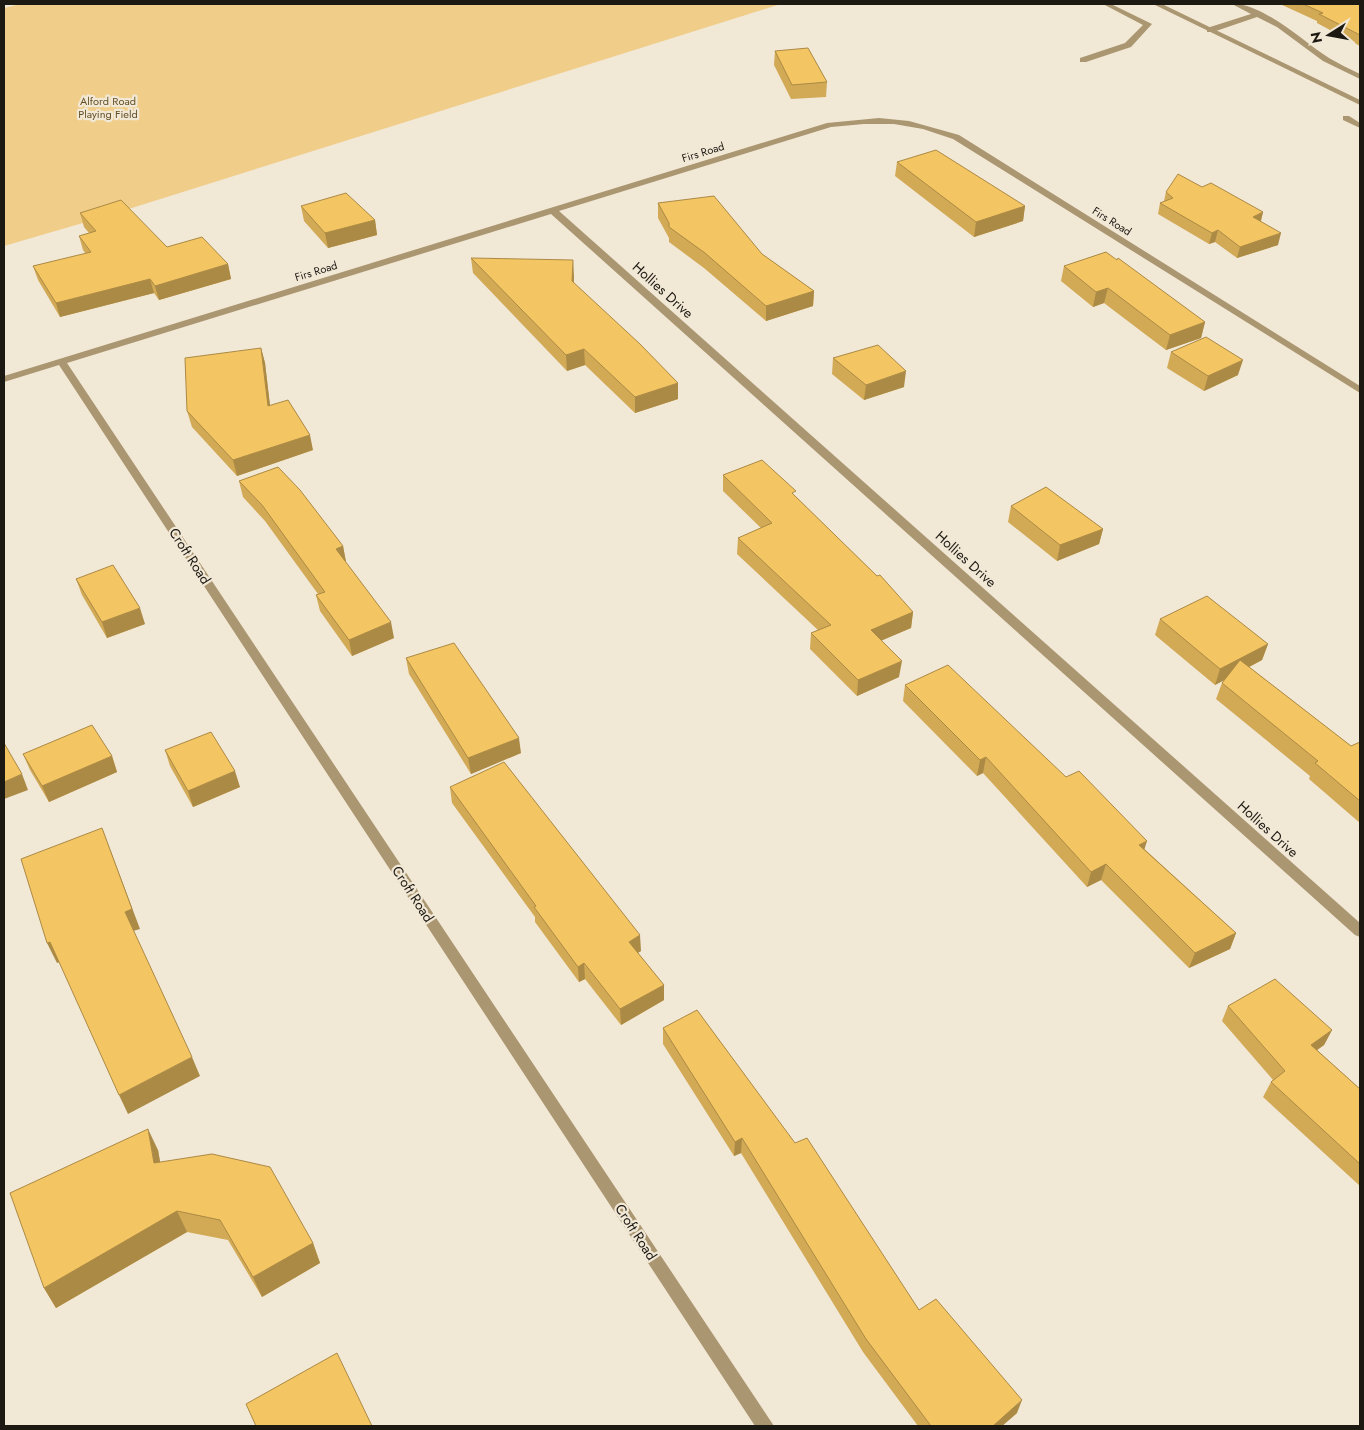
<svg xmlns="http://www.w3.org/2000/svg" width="1364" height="1430" viewBox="0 0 1364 1430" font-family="Jost,sans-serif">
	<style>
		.green { fill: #f0ce8a }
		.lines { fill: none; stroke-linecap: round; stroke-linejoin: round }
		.minor { fill: #aa9670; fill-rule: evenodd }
		.tertiary { fill: #aa9670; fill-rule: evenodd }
		.wall { fill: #d2a955 }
		.shaded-wall { fill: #ab8a45 }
		.building { fill: #f4c563; stroke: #ab8a45 }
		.labels { text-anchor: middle; stroke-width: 4.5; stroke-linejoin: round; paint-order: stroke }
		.far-park-label { font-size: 11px; fill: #624f26; stroke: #f2e8d6 }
		.far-street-label { font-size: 11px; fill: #1c1812; stroke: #f2e8d6 }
		.street-label { font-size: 14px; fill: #1c1812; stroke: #f2e8d6 }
	</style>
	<rect width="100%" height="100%" fill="#f2e8d6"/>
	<polygon class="green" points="21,4 781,4 100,218 4,246 4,8"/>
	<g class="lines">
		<g class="minor">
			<polygon points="1103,4 1111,4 1152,24 1131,47 1086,62 1080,62 1080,58 1125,43 1143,25"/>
			<path d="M1232 4C1262 2 1305 43 1329 58 1339 64 1350 69 1360 74V79L1323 61 1277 27 1257 17 1213 32H1207V28L1251 14Z"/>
			<polygon points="1343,116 1349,116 1360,123 1360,128 1343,120"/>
			<polygon points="879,118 909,121 959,135 1360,386 1360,393 953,139 923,129 894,124 864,124 831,127 559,211 1360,923 1360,937 1355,935 551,214 67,363 774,1426 755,1426 59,365 4,382 4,376 827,123"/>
		</g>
		<polygon class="tertiary" points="1153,4 1162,4 1360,100 1360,105"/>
	</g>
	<g class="wall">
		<polygon points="1280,4 1360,4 1360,46 1317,23 1317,21"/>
		<polygon points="775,51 827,82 826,97 791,99 774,65"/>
		<polygon points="897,162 1025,206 1023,221 974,237 895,176"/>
		<polygon points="1166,192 1263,212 1261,221 1278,245 1237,258 1215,242 1209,244 1158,214 1160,203 1164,201"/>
		<polygon points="658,203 762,254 814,291 813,306 766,321 704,268 669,242 669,238 658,218"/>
		<polygon points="301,206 375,220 377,235 328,248 304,221"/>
		<polygon points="80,213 167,247 228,264 231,279 159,300 154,293 60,317 38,280 33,266 86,254 83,250 79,236 89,233 84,227"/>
		<polygon points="471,258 574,276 574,283 678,399 635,413 585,365 567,371 473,273"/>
		<polygon points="1117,260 1205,322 1201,338 1166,350 1104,303 1093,307 1061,281 1064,266"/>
		<polygon points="261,348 265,363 270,406 313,450 237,476 192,427 187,411"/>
		<polygon points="1171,352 1238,375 1204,391 1167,368"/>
		<polygon points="833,358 904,387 864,400 832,374"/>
		<polygon points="723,475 795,496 913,612 911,628 881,640 899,677 857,696 810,649 811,633 818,630 737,554 738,538 761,528 723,491"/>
		<polygon points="239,481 343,546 346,562 346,563 394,638 352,656 320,611 316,595 318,594 265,521 243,497"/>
		<polygon points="1011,506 1103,529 1099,544 1057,561 1008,522"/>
		<polygon points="76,579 145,624 107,638 82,595"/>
		<polygon points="1160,619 1268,644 1262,660 1249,667 1351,746 1360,742 1360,823 1309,779 1310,776 1216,699 1222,683 1224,680 1215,685 1155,635"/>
		<polygon points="406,658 521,753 471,774 409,674"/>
		<polygon points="905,685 1066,777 1236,933 1230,949 1189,968 1101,880 1087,887 983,773 977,776 903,701"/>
		<polygon points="165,750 240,787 193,807 170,766"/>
		<polygon points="23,754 112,756 117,772 49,802 30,770"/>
		<polygon points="450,787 641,951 638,953 664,985 664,1000 621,1025 585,979 579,982 535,922 535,917 452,803"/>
		<polygon points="1228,1006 1332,1030 1324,1045 1317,1050 1360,1089 1360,1186 1263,1097 1271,1082 1273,1080 1222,1021"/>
		<polygon points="663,1028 919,1310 1017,1413 1002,1426 918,1426 863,1352 741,1153 734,1156 663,1044"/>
		<polygon points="158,1150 160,1162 313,1243 320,1263 262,1297 228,1240 187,1232 56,1308 44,1288"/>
	</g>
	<g class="shaded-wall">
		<polygon points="1025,206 1023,221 974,237 976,222"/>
		<polygon points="1263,212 1260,224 1253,217"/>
		<polygon points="375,220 377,235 328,248 325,233"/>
		<polygon points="1218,230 1215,242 1209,244 1212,233"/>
		<polygon points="1281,233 1278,245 1237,258 1240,247"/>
		<polygon points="573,260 574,276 573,296 572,281"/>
		<polygon points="228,264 231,279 159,300 155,286"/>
		<polygon points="150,279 154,293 60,317 56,303"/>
		<polygon points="1108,288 1104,303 1093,307 1096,292"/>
		<polygon points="814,291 813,306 766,321 766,306"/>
		<polygon points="1205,322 1201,338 1166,350 1170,335"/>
		<polygon points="261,348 265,363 272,422 268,406"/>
		<polygon points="584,349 585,365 567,371 566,355"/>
		<polygon points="1243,360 1238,375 1204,391 1208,376"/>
		<polygon points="906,371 904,387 864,400 866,385"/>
		<polygon points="678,383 678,399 635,413 635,397"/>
		<polygon points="310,435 313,450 237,476 233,460"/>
		<polygon points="1103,529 1099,544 1057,561 1060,545"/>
		<polygon points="343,546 346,562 339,565 336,549"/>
		<polygon points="140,608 145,624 107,638 102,622"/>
		<polygon points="913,612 911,628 869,646 871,630"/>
		<polygon points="391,622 394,638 352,656 349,640"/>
		<polygon points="1268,644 1262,660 1215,685 1220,669"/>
		<polygon points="902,661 899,677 857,696 858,680"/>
		<polygon points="519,738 521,753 471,774 468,758"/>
		<polygon points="112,756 117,772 49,802 42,786"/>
		<polygon points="986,757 983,773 977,776 980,760"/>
		<polygon points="235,771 240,787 193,807 188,791"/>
		<polygon points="22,774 28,790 4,799 4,782"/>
		<polygon points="102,828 140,929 133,931 125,912"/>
		<polygon points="1147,841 1142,857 1139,845"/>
		<polygon points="1106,864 1101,880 1087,887 1091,872"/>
		<polygon points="1236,933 1230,949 1189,968 1195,953"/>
		<polygon points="640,935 641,951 630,957 629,942"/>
		<polygon points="50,942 60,962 57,963 47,943"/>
		<polygon points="584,963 585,979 579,982 578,967"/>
		<polygon points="664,985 664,1000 621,1025 620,1009"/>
		<polygon points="1332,1030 1324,1045 1303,1060 1311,1045"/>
		<polygon points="192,1057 200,1076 128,1114 119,1095"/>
		<polygon points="148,1129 158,1150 164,1184 154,1163"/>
		<polygon points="742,1138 741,1153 734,1156 735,1142"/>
		<polygon points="177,1211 187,1232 56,1308 44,1288"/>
		<polygon points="313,1243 320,1263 262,1297 253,1277"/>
		<polygon points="1022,1400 1017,1413 1002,1426 993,1426"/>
	</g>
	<g class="building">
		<polygon points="1303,4 1360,4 1360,35 1319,14 1323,13"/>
		<polygon points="808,48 827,82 792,85 775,51"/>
		<polygon points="936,150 1025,206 976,222 897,162"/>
		<polygon points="1178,174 1202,187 1211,183 1263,212 1253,217 1281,233 1240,247 1218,230 1212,233 1160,203 1173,198 1166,192"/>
		<polygon points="346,193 375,220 325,233 301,206"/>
		<polygon points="714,196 762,254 814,291 766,306 705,253 669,227 669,223 658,203"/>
		<polygon points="121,200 167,247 202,237 228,264 155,286 150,279 56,303 33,266 91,252 79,236 96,231 80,213"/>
		<polygon points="1106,252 1117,260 1118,258 1205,322 1170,335 1108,288 1096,292 1064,266"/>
		<polygon points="471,258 573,260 572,281 640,344 678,383 635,397 584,349 566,355"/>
		<polygon points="1206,337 1243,360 1208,376 1171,352"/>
		<polygon points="878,345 906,371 866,385 833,358"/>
		<polygon points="261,348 268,406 288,400 310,435 233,460 187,411 185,358"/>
		<polygon points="762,460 796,491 792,493 877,576 880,575 913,612 871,630 902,661 858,680 811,633 831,625 738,538 772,523 723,475"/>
		<polygon points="278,467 300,490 343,546 336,549 391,622 349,640 316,595 325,592 262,505 239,481"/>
		<polygon points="1046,487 1103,529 1060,545 1011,506"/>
		<polygon points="113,565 140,608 102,622 76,579"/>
		<polygon points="1207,596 1268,644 1220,669 1160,619"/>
		<polygon points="454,643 519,738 468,758 406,658"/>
		<polygon points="1240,660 1351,746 1360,742 1360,801 1315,763 1318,761 1222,683"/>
		<polygon points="948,665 1066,777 1079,771 1147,841 1139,845 1236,933 1195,953 1106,864 1091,872 986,757 980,760 905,685"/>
		<polygon points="92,725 112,756 42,786 23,754"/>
		<polygon points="211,732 235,771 188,791 165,750"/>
		<polygon points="4,743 22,774 4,782"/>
		<polygon points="504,762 640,935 629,942 664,985 620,1009 584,963 578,967 534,907 536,906 450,787"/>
		<polygon points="102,828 132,909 125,912 192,1057 119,1095 50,942 47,943 21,859"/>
		<polygon points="1275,979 1332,1030 1311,1045 1360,1089 1360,1164 1271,1082 1285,1071 1228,1006"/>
		<polygon points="697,1010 795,1143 807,1138 919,1310 936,1299 1022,1400 993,1426 931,1426 866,1339 742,1138 735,1142 663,1028"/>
		<polygon points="148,1129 154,1163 212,1154 270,1167 313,1243 253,1277 220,1220 177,1211 44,1288 10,1193"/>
		<polygon points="337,1353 372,1426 256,1426 246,1404"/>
	</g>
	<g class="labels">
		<g class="far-park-label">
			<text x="108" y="105">Alford Road<tspan x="108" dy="13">Playing Field</tspan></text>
		</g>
		<g class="far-street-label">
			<text transform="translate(703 152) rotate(-17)" y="4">Firs Road</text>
			<text transform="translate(1112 221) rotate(32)" y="4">Firs Road</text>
			<text transform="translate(316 271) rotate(-17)" y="4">Firs Road</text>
		</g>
		<g class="street-label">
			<text transform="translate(663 290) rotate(42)" y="5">Hollies Drive</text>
			<text transform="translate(190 556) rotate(57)" y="5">Croft Road</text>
			<text transform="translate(966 559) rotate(42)" y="5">Hollies Drive</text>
			<text transform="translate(1268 829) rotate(42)" y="5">Hollies Drive</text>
			<text transform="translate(413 894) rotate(57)" y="5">Croft Road</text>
			<text transform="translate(636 1232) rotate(57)" y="5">Croft Road</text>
		</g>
	</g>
	<rect width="1364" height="1430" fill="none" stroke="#1c1812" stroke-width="10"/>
	<g transform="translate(1329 35) rotate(259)" stroke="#f2e8d6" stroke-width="4" paint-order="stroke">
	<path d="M0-4L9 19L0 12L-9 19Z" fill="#1c1812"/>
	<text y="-8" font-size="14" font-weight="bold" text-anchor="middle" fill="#1c1812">N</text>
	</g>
</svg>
